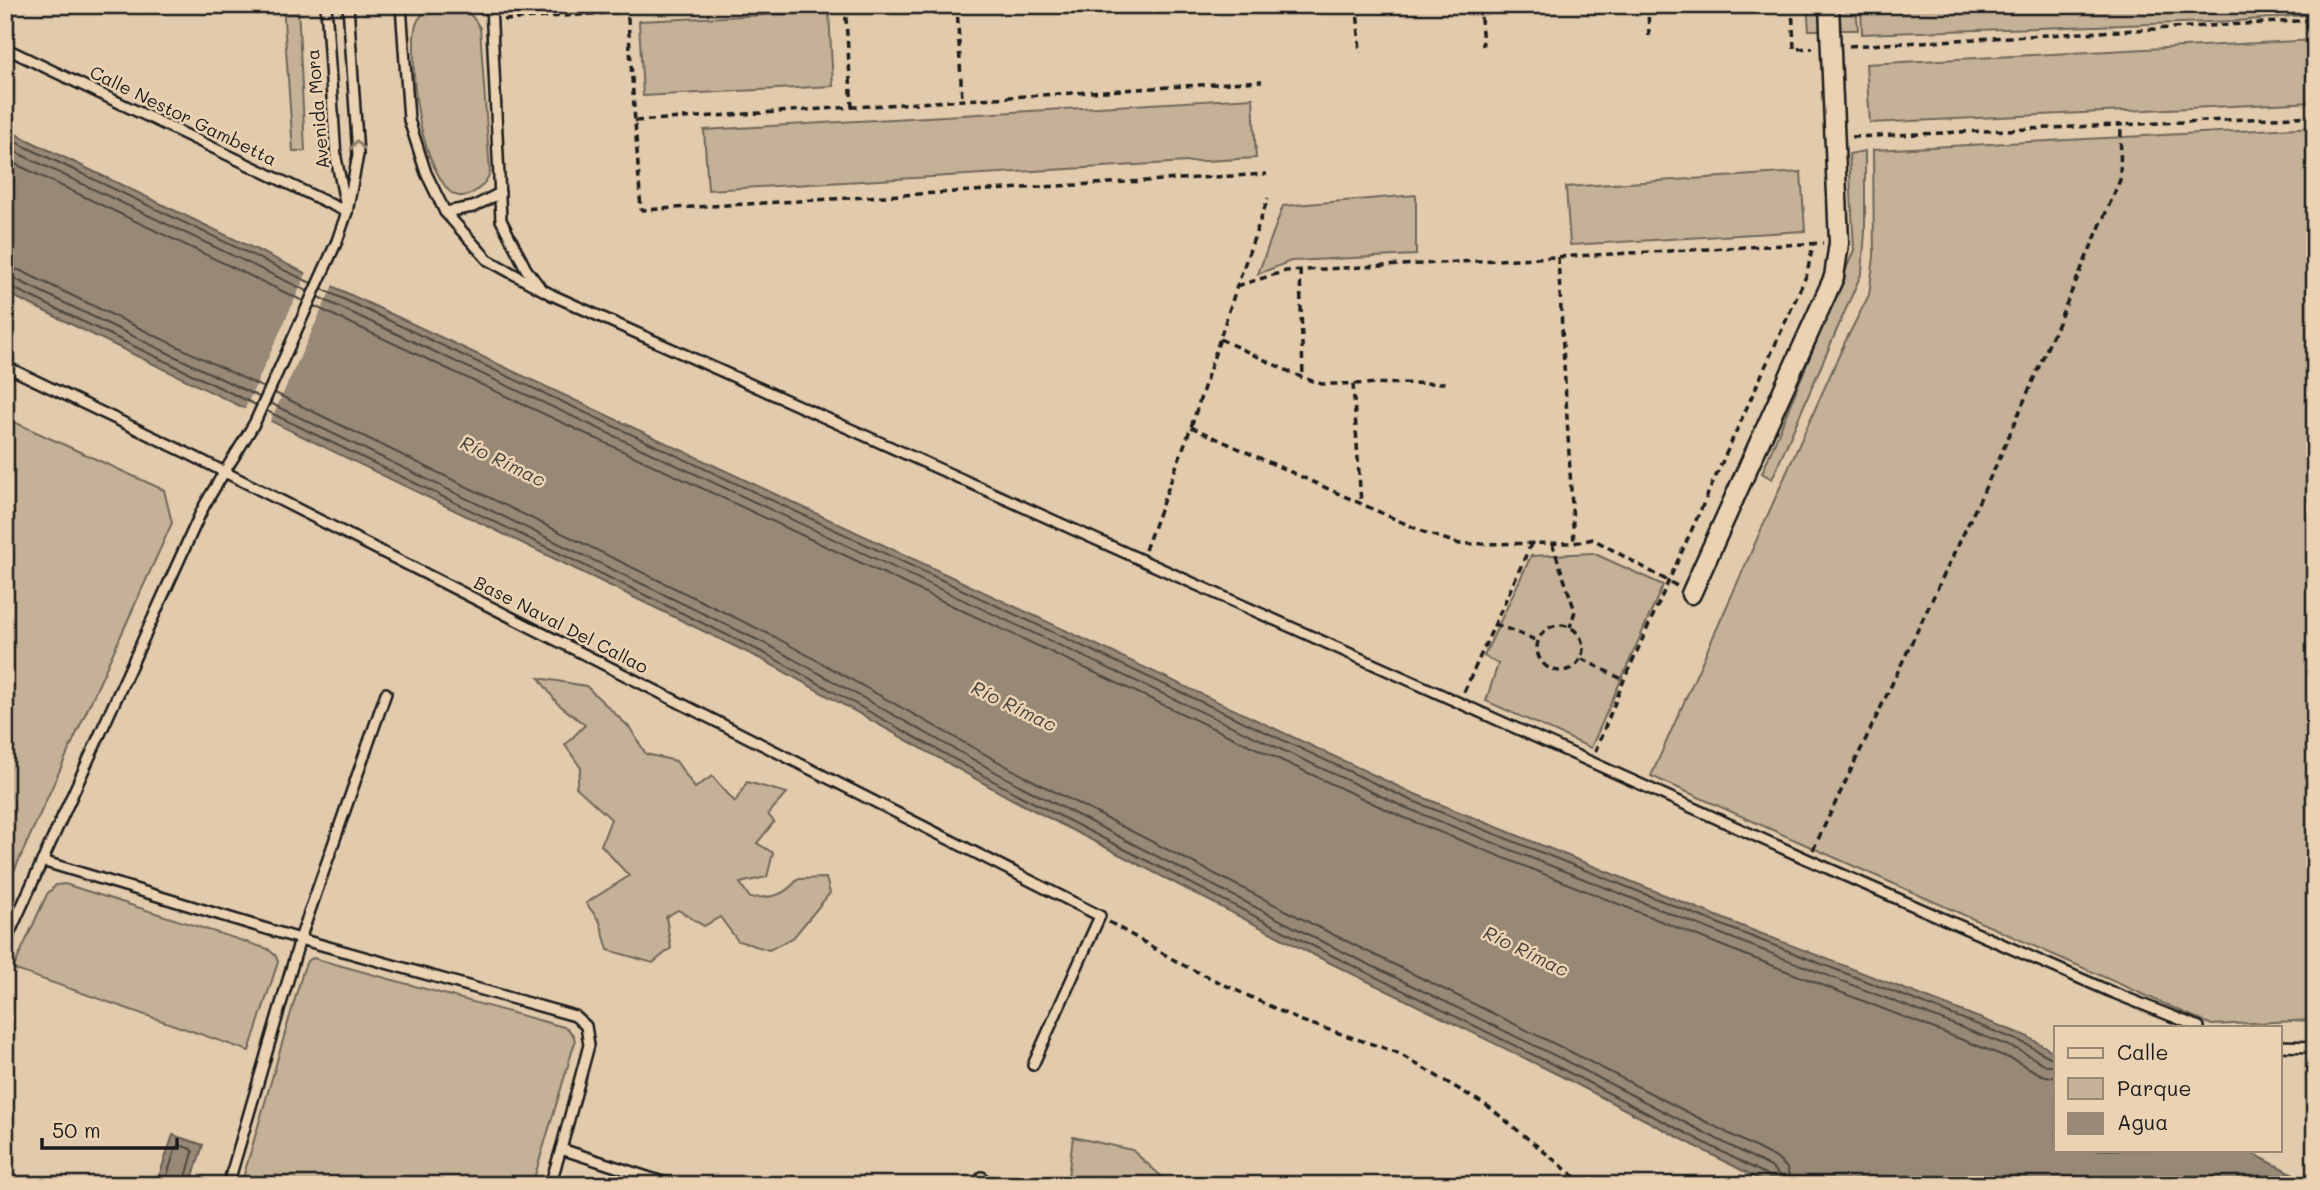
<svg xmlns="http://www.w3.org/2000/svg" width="2320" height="1190" viewBox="0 0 2320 1190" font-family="Mali,sans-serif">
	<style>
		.green { fill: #c4b197; stroke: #70665a; stroke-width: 2 }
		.water { fill: #988977; stroke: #665d53; stroke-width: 2 }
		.pier { fill: #e2cbac }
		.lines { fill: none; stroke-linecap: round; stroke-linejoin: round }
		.shore { stroke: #4e4840; stroke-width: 2 }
		.lane-casing { stroke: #1c1c1c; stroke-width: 14 }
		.street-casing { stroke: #1c1c1c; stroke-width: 23 }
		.path { stroke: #1c1c1c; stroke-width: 3.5; stroke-dasharray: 7 5; stroke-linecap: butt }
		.lane { stroke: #ead2b2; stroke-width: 9 }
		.street { stroke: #ead2b2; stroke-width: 18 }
		.oneway { stroke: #8d806e }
		.labels { text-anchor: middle; stroke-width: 5; stroke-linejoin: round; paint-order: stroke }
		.street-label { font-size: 18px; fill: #1c1c1c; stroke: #ead2b2 }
		.water-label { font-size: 19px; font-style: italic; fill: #47423c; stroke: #ead2b2 }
	</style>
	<rect width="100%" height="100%" fill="#e2cbac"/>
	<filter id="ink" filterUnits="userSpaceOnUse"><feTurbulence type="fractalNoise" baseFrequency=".0143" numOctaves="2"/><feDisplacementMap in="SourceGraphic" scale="14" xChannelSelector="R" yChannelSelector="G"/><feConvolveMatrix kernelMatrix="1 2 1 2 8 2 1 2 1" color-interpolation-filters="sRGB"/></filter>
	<g filter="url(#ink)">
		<g class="green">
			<polygon points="283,5 298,5 305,151 293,151"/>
			<path d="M440 5C461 5 469 9 480 28L490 173C483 191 459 207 445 186 421 151 412 93 414 52 414 41 413 30 418 20 423 12 431 8 440 5Z"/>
			<polygon points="1807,5 1856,5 1858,30 1809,30"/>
			<polygon points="1861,5 2315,5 2315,14 2237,21 1862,34"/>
			<polygon points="829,12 833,86 643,96 639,21"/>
			<polygon points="2315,40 2315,102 1870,123 1866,64"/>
			<polygon points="1253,98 1256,158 708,190 704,130"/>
			<polygon points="2315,127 2315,1020 2212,1025 1651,776 1845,342 1869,295 1874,257 1873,150"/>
			<polygon points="1865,151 1865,232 1862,272 1772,479 1762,473 1854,250 1849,154"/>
			<polygon points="1801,172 1805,231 1570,245 1566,187"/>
			<polygon points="1416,195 1416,255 1291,261 1258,274 1283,206"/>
			<polygon points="5,418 164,490 172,523 5,891"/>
			<polygon points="1593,553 1663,585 1591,748 1486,701 1498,664 1484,656 1531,556"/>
			<path d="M539 678 586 686 630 728 646 754 676 761 695 788 712 776 735 802 747 782 787 793 768 814 774 822 757 843 773 853 767 877 740 883 750 898C773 897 783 897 798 879L826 878 830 893 793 938 769 950 738 941 720 917 704 926 678 910 666 917 671 948 653 963 608 950 600 922 586 903 629 876 601 845 611 819 576 787 581 768 565 745 585 725 557 703Z"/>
			<polygon points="65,884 268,949 276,956 278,962 249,1051 13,969 47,894 56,885"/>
			<polygon points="313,958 567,1028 574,1036 575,1042 532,1185 241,1185 303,971 307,961"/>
			<polygon points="1073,1137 1132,1150 1171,1185 1072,1185 1068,1177"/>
		</g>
		<g class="water">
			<polygon points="5,129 355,297 1410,792 1739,925 2026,1036 2056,1053 2056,1150 2246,1150 2315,1185 1770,1185 1559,1075 1312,954 1012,799 763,660 5,292"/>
			<polygon points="173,1135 203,1145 190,1185 156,1185"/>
		</g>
		<polygon class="pier" points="308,270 334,283 269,424 244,411"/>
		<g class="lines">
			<g class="shore">
				<polyline points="5,137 311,283"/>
				<polyline points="5,147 307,291"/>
				<polyline points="5,159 303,301"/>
				<polyline points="5,267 19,270 264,388"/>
				<polyline points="5,278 15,279 259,397"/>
				<polyline points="5,287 11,287 256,405"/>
				<polyline points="322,289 1408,799 1737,931 2022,1042 2050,1057 2056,1058"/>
				<polyline points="318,297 1404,807 1734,939 2019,1050 2046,1065 2056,1067"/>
				<polyline points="314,306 1400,816 1730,949 2014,1060 2042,1075 2056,1078"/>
				<polyline points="275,393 775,637 1024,776 1324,930 1571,1052 1776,1158 1787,1168 1791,1185"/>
				<polyline points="270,403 770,646 1019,785 1319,940 1566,1061 1771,1167 1779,1175 1780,1185"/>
				<polyline points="267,411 766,654 1015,793 1315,947 1562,1069 1767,1175 1771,1179 1771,1185"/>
				<polyline points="164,1185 176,1147 179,1145 191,1149 193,1152 184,1185"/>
			</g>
			<defs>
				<g id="lane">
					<polyline points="326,5 336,158 346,207"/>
					<polyline points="401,5 409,120 426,173 445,212 488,260 552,295 1809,860 2109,991 2199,1027"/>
					<polyline points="491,5 501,220 526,269 539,286"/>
					<polyline points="5,48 347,212"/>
					<polyline points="445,212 473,207 500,193"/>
					<polyline points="5,366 193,456 1100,916 1033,1065"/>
					<polyline points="42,861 300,939 575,1016 586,1026 589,1045 561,1149 672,1185"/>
					<path d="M5 943 202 510C218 480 238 452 255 422L337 241 347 212 358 155 348 5"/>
					<polyline points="2280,1046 2315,1047"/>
					<polyline points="228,1185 300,939 386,693"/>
					<polyline points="550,1185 561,1149"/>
					<polyline points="978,1185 982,1177"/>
				</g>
				<polyline id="street" points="1691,594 1834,277 1839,243 1829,5"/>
			</defs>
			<use href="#lane" class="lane-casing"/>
			<use href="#street" class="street-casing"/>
			<g class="path">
				<polyline points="627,5 641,210 1267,174"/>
				<polyline points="845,5 852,107"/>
				<polyline points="957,5 962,100"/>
				<polyline points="1357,5 1360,53"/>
				<polyline points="1480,5 1483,46"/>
				<polyline points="1648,5 1649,37"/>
				<polyline points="1792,5 1794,49 1813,48"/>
				<polyline points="504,20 726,5"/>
				<polyline points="1849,46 2315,20"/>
				<polyline points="635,121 1262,81"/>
				<polyline points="1852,137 2315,116"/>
				<polyline points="1558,257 1574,543"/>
				<polyline points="1300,270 1303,378"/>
				<polyline points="1237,286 1286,271 1823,243"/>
				<polyline points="1220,339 1303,378 1322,384 1446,383"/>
				<polyline points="1353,384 1361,504"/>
				<polyline points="1191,427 1426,533 1460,544 1574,543 1593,539 1677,586"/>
				<polyline points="1552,543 1575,611 1570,627"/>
				<polyline points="1145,550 1191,427 1237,286 1268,198"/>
				<polyline points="1495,624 1538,641"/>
				<circle cx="1560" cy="648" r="23"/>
				<polyline points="1582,659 1624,680"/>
				<polyline points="1464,692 1531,544"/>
				<polyline points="1595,752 1624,680 1807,274 1813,244"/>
				<polyline points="1813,850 1998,461 2120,180 2121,125"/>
				<polyline points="1109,922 1183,965 1299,1020 1396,1052 1489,1107 1585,1185"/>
			</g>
			<use href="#lane" class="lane"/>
			<use href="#street" class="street"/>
		</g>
		<defs><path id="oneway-chevron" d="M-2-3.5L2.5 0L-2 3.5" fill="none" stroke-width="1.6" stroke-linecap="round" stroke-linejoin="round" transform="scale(1.75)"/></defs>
		<use class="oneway" href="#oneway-chevron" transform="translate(357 145) rotate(-92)"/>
	</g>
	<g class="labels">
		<g class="street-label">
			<text transform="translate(318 109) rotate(-95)" y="6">Avenida Mora</text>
			<text transform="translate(183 116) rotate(26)" y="6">Calle Nestor Gambetta</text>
			<text transform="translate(561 625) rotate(27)" y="6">Base Naval Del Callao</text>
		</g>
		<g class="water-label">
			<text transform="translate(503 461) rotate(26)" y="7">Río Rímac</text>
			<text transform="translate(1014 706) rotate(26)" y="7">Río Rímac</text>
			<text transform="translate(1526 951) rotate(26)" y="7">Río Rímac</text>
		</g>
	</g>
	<rect width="2320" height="1190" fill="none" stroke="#ead2b2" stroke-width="28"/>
	<rect x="14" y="14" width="2292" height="1162" fill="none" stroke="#1c1c1c" stroke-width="2.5" filter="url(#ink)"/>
	<rect x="2054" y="1026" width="228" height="126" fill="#ead2b2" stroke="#988976" stroke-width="2"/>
	<rect x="2068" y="1048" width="35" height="10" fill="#ead2b2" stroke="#988976" stroke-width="2"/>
	<text x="2117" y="1060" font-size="21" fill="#1c1c1c">Calle</text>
	<rect x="2068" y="1078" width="35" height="21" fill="#c4b197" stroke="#988976" stroke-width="2"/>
	<text x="2117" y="1096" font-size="21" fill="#1c1c1c">Parque</text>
	<rect x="2068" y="1113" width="35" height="21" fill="#988977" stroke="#988976" stroke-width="2"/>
	<text x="2117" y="1130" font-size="21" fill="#1c1c1c">Agua</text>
	<path d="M42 1138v10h135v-10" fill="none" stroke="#1c1c1c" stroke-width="3.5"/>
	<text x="52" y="1138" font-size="21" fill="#1c1c1c" stroke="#ead2b2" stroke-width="5" paint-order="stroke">50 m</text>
</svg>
